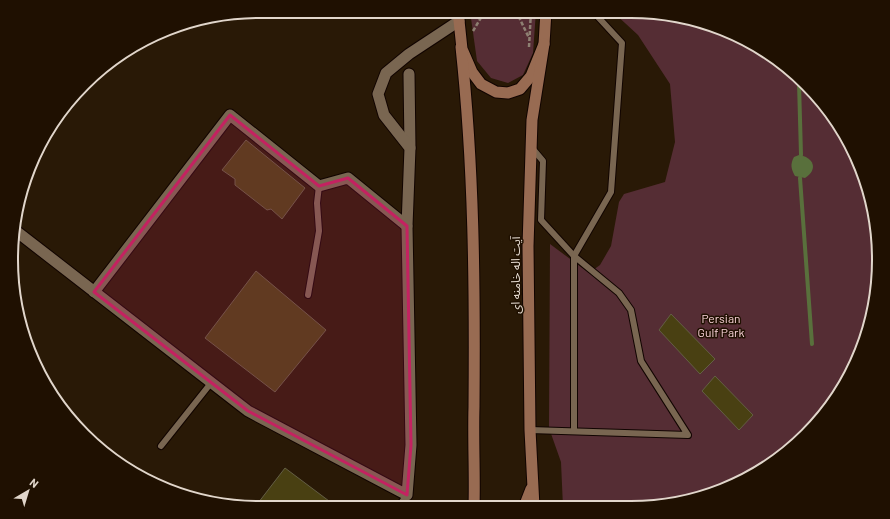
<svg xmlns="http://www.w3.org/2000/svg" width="890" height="519" viewBox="0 0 890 519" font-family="Barlow,'Noto Sans Arabic',sans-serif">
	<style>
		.green { fill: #552d34 }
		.water { fill: #59703c }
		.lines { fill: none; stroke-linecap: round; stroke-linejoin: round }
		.stream { stroke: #59703c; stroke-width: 4 }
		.building { fill: #494012; stroke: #635e44 }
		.service-casing { stroke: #110400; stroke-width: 8 }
		.minor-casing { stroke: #110400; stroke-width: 13 }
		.secondary-casing { stroke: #110400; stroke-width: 13 }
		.path { stroke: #8e8072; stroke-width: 2.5; stroke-dasharray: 4 2; stroke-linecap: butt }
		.service { stroke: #796651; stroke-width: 6 }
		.minor { stroke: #796651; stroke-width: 11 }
		.secondary { stroke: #986b52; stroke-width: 11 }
		.marked { fill: #c42261; fill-opacity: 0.2; stroke: #c42261; stroke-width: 3; stroke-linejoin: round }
		.labels { text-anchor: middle; stroke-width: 3; stroke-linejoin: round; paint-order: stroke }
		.street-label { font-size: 12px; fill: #e1d6cb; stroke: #1f1001 }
		.park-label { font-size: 12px; fill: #fad3d8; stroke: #1f1001 }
		.rim { fill: none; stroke: #e1d6cb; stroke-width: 2 }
	</style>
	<rect width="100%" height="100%" fill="#291906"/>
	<g class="green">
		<polygon points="470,11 536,11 533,53 523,75 508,83 491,78 477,61"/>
		<polygon points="613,12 647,12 711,24 769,53 837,122 874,211 874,308 837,398 795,446 755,475 695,499 647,507 563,507 561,462 549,428 550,244 589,273 600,265 611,246 619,202 624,194 665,182 675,142 670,84 638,35"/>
	</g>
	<path class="water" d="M799 155C813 157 819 169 805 178L795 176C791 169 790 164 794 157Z"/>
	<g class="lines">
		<g class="stream">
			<polyline points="799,83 801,155"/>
			<polyline points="800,178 812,344"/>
		</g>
	</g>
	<g class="building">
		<polygon points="246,140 305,188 282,219 271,209 267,210 235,185 235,179 222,170"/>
		<polygon points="256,271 326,330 275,392 205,338"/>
		<polygon points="671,314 715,359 700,374 659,330"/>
		<polygon points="715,376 753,415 739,430 702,391"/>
		<polygon points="285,468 337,507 255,507"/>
	</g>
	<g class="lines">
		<defs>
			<g id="service">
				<polyline points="308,295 319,231 317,203 319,186"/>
				<polyline points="530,430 688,435 641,361 631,310 619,293 574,256 541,220 543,161 532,148"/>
				<polyline points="574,431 574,256 611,192 622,43 598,17"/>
				<polyline points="161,446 211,383"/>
				<polyline points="398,507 407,495"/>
			</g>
			<g id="minor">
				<polyline points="409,74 410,148"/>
				<polyline points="16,231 248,411 407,495 411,445 407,226 410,148 384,115 378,94 386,73 409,54 459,21"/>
				<polyline points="94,292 230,115 319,186 348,178 407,226"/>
			</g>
			<g id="secondary">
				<polyline points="458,11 462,49 472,72 481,84 496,92 508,93 520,89 531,76 544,44 546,11"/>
				<path d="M461 47C474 167 475 287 474 407 473 441 475 474 474 507"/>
				<polyline points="524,507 531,489"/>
				<polyline points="534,507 530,430 528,246 532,120 544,44"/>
			</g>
		</defs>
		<use href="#service" class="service-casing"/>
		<use href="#minor" class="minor-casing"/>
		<use href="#secondary" class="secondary-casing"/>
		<g class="path">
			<polyline points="516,11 529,38"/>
			<polyline points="473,31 485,11"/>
			<polyline points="529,47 531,11"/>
		</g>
		<use href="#service" class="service"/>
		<use href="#minor" class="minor"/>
		<use href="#secondary" class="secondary"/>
	</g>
	<path class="marked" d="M230 115 319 186 348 178 407 226 411 445 407 495 248 411 94 292Z"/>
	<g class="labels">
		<g class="street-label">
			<text transform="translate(516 275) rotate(-90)" y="4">آیت اله خامنه ای</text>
		</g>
		<g class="park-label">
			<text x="721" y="323">Persian<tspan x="721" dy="14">Gulf Park</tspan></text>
		</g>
	</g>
	<path d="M0 0H890V519H0ZM259 18H631A241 241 0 0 1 872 259V260A241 241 0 0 1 631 501H259A241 241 0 0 1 18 260V259A241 241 0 0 1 259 18Z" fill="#1f1001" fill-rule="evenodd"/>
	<path class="rim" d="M259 18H631A241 241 0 0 1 872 259V260A241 241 0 0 1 631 501H259A241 241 0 0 1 18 260V259A241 241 0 0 1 259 18Z"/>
	<g transform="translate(28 491) rotate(38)" stroke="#1f1001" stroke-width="3" paint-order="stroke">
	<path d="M0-3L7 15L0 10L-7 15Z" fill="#e1d6cb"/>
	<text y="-6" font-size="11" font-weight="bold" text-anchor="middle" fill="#e1d6cb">N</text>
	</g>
</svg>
